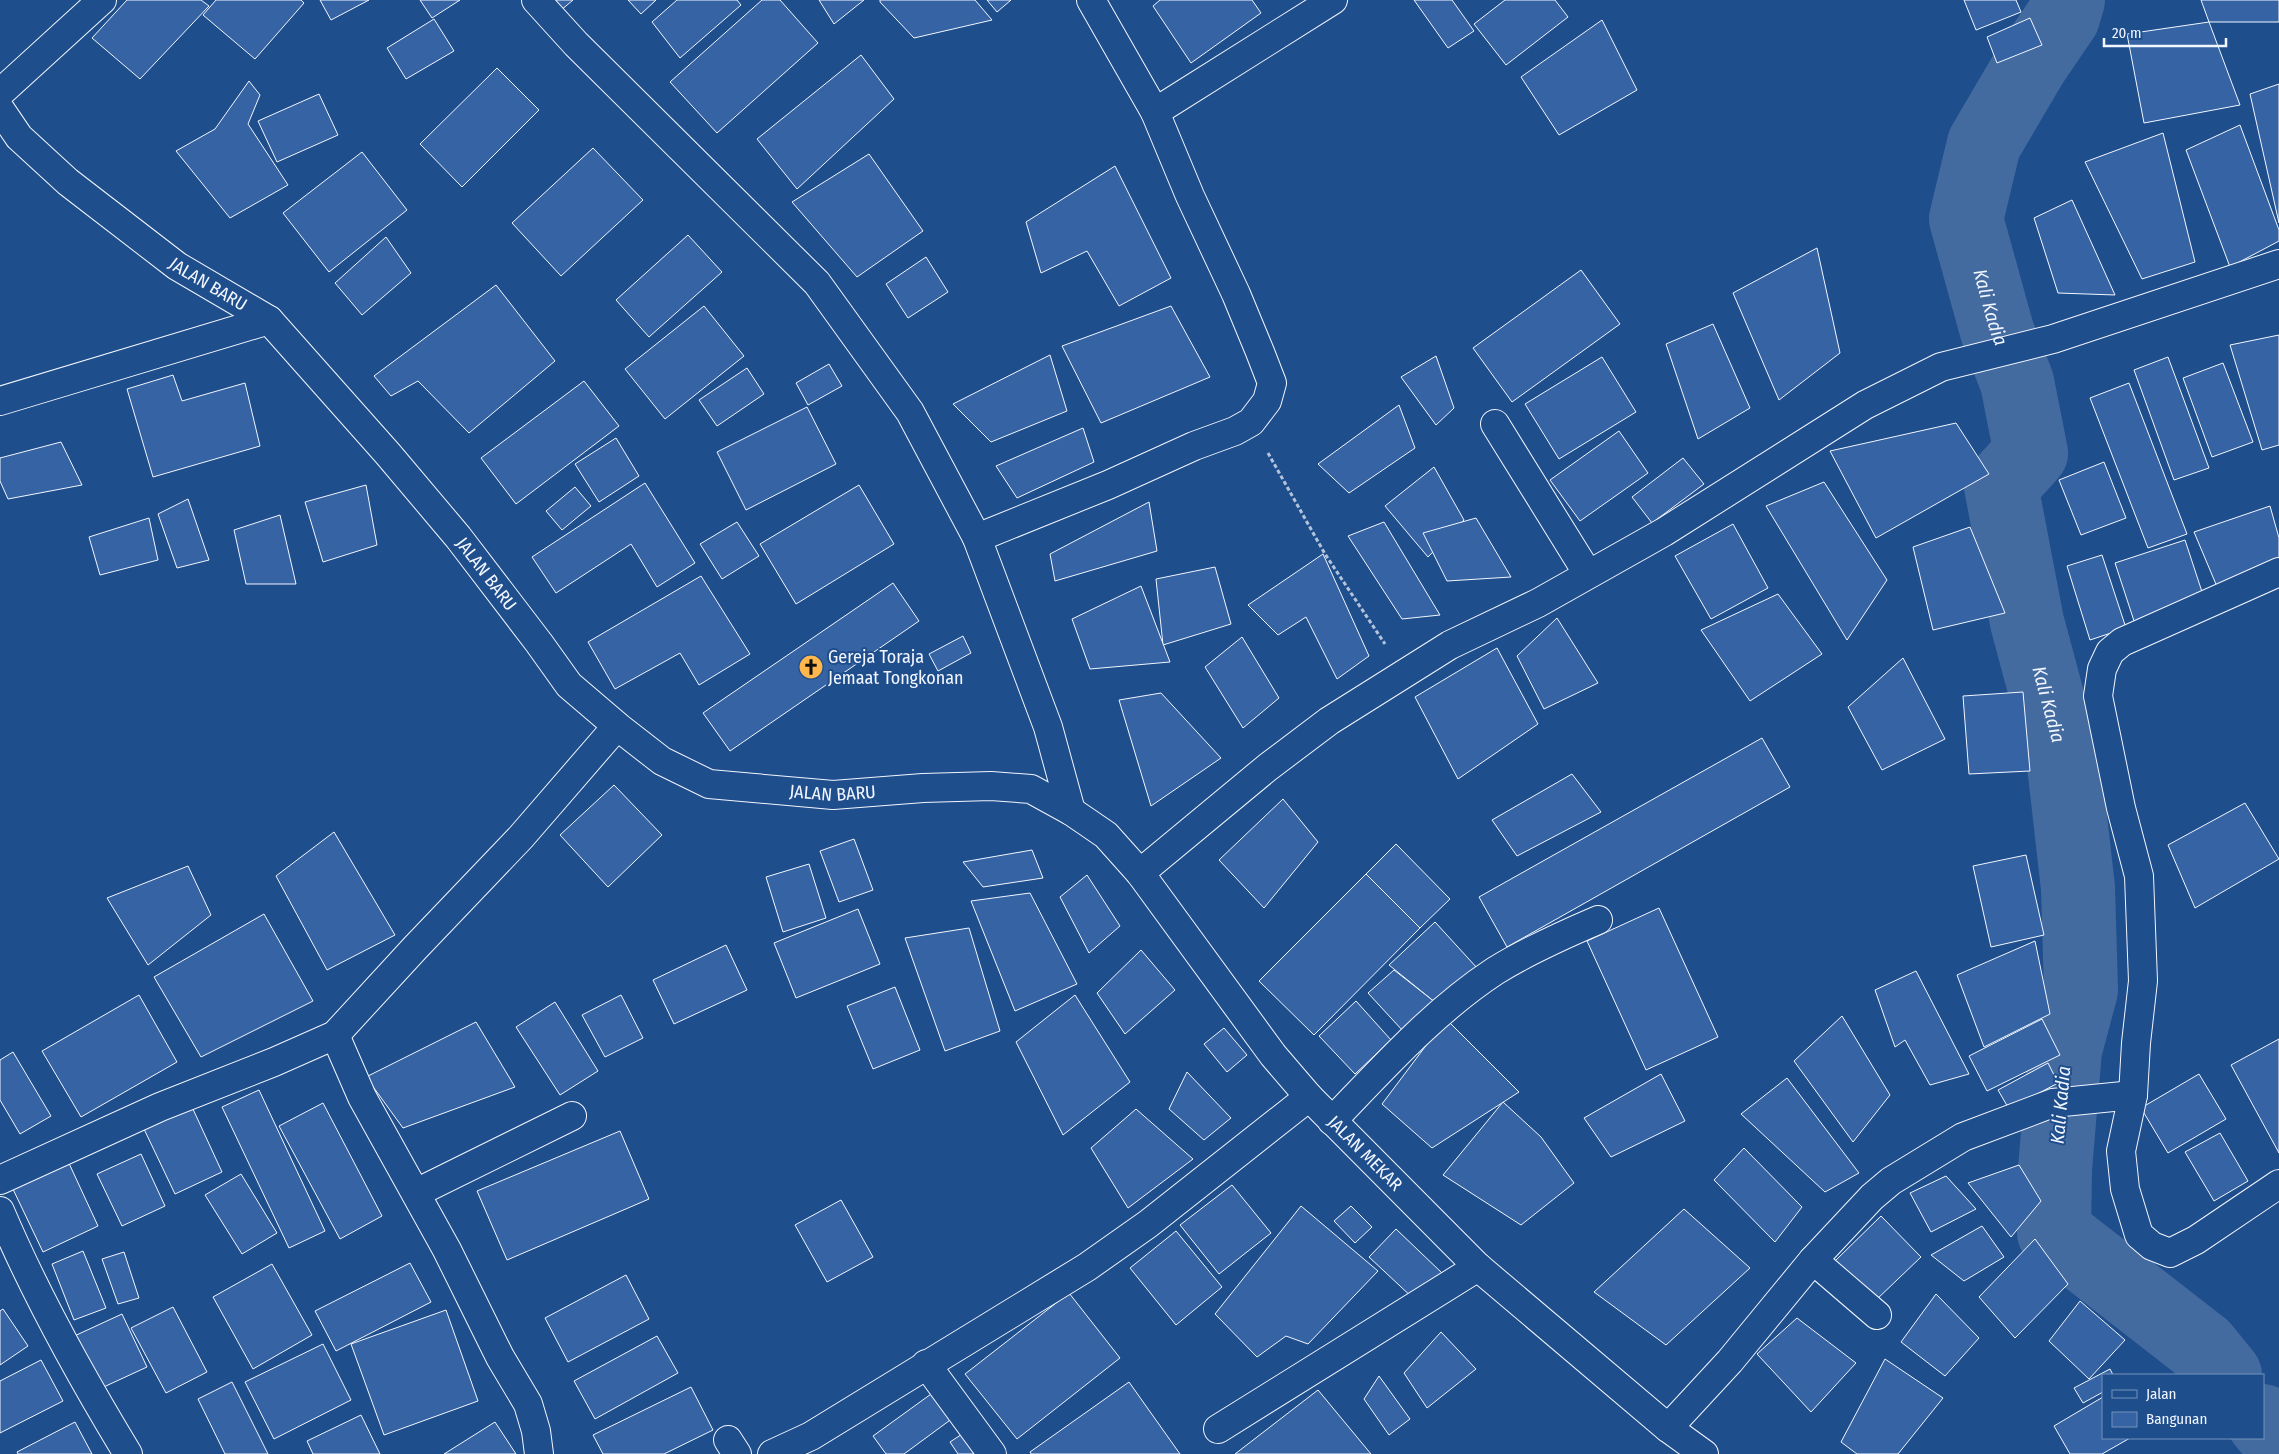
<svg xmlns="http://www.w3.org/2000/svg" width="2279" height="1454" viewBox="0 0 2279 1454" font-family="'Fira Sans Condensed',sans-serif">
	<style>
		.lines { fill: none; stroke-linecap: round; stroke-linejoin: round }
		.river { stroke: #446ba0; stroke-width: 74 }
		.building { fill: #3563a3; stroke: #f2f6ff }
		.street-casing { stroke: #f2f6ff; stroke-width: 30 }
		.path { stroke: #b3c4dc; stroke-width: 3; stroke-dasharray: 4 2.5; stroke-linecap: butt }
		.street { stroke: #1f4e8c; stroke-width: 28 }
		.labels { text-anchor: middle; stroke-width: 4; stroke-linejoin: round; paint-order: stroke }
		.street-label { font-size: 18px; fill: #f2f6ff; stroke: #1f4e8c }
		.poi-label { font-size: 18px; fill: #f2f6ff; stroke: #1f4e8c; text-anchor: start }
		.water-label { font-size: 19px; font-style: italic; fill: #f2f6ff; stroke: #1f4e8c }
	</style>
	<rect width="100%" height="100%" fill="#1f4e8c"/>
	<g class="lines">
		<g class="river">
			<path id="s1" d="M2068 0 2063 17 2031 64 1984 144 1966 219 1997 331 2017 382 2031 453 2001 486 2027 622 2063 756 2078 888 2081 990 2065 1050 2055 1169 2054 1232 2203 1348 2225 1375"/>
			<polyline points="2263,1421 2279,1440"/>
		</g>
	</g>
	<g class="building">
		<polygon points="127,0 201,0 209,6 140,79 92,38"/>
		<polygon points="216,0 301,0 304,3 255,59 203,15"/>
		<polygon points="320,0 369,0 331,20"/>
		<polygon points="420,0 460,0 432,18"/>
		<polygon points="538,0 573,0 553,17"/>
		<polygon points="628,0 656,0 641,14"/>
		<polygon points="677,0 737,0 741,5 680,58 652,22"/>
		<polygon points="762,0 780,0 818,43 717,133 670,82"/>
		<polygon points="819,0 864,0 834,24"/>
		<polygon points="880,0 975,0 992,20 914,38 880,2"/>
		<polygon points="987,0 1011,0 997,12"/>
		<polygon points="1160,0 1252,0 1261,13 1191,63 1153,6"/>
		<polygon points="1414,0 1452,0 1474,31 1448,48"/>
		<polygon points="1505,0 1555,0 1568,17 1506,65 1474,24"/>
		<polygon points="1964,0 2016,0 2021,12 1976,30"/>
		<polygon points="2201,0 2279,0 2279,22 2209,22"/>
		<polygon points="2030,18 2042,45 1997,63 1987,37"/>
		<polygon points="434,19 454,51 406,79 387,48"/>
		<polygon points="1602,20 1637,90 1559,135 1521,77"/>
		<polygon points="2209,22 2240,105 2144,123 2127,34"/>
		<polygon points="861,55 894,99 797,189 757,139"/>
		<polygon points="497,68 539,110 462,187 420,144"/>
		<polygon points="249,81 260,95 248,124 288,185 230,218 176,151 215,129"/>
		<polygon points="2279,84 2279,223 2250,94"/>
		<polygon points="319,94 338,135 277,162 258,121"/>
		<polygon points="2240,125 2279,230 2279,241 2230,267 2186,150"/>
		<polygon points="2163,133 2195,262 2142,279 2085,162"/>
		<polygon points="593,148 643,200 561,276 512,223"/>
		<polygon points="362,152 407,210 329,272 283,213"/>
		<polygon points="869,154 923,231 857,277 792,202"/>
		<polygon points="1115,166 1171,278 1119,306 1087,251 1041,273 1026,222"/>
		<polygon points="2072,200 2115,295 2058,293 2034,218"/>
		<polygon points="688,235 722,272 649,337 616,300"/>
		<polygon points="386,237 411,273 362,315 335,283"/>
		<polygon points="1817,248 1840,353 1779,400 1733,293"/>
		<polygon points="926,257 948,292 908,318 886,284"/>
		<polygon points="1581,270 1620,324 1512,402 1473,348"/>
		<polygon points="496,285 555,361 469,433 418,381 391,396 374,376"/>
		<polygon points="704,306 744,356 665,419 625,369"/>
		<polygon points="1171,306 1210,377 1101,423 1062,346"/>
		<polygon points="1713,324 1750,408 1698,439 1666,344"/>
		<polygon points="2279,335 2279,445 2262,450 2230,345"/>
		<polygon points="1050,355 1067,411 991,442 953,404"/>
		<polygon points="1436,356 1454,408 1436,425 1401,377"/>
		<polygon points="1602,357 1636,412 1559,459 1525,404"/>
		<polygon points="2168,357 2209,468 2174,480 2134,370"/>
		<polygon points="2223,363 2253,442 2212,457 2183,378"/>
		<polygon points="829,364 842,386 808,405 796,383"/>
		<polygon points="747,368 764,394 717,426 699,400"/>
		<polygon points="173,375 182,401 245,383 260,446 153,477 127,389"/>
		<polygon points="584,381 619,426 516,504 481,458"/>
		<polygon points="2129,383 2187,534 2148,548 2090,398"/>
		<polygon points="1399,405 1415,448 1349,493 1318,464"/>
		<polygon points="807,407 836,464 746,510 717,452"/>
		<polygon points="1956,423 1989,474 1876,538 1830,451"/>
		<polygon points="1083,428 1094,462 1017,498 996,466"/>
		<polygon points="1619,431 1648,473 1580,521 1550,480"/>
		<polygon points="616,438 639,476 599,502 575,464"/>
		<polygon points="61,442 82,485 8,499 0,481 0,458"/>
		<polygon points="1683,458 1704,484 1652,523 1632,497"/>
		<polygon points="2104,462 2126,518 2081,535 2059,480"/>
		<polygon points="1434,467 1464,520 1428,557 1385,506"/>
		<polygon points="1824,482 1887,580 1847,640 1766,506"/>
		<polygon points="645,483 695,563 657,587 631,544 556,593 532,557"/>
		<polygon points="366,485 377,545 323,562 305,502"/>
		<polygon points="859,485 894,544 796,604 760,544"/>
		<polygon points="575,487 591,506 562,530 546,511"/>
		<polygon points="188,499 209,560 177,568 158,514"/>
		<polygon points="1149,502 1157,551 1055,581 1050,554"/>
		<polygon points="2270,506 2279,538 2279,559 2218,589 2194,532"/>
		<polygon points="280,515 296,584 246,584 234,530"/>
		<polygon points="149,518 158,560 100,575 89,537"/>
		<polygon points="1476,518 1511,577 1447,581 1423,533"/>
		<polygon points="737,522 759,556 722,579 700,544"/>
		<polygon points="1384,522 1440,615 1402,619 1348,536"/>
		<polygon points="1733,524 1768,588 1711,619 1675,556"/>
		<polygon points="1970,527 2005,613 1933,630 1913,547"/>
		<polygon points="2185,540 2206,604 2136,627 2115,563"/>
		<polygon points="1323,554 1369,656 1337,679 1306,617 1278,635 1248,605"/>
		<polygon points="2102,555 2126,628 2090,640 2067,566"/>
		<polygon points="1215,567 1231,624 1163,645 1156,579"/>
		<polygon points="701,576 750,654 699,685 680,653 615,689 588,642"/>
		<polygon points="893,583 919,621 730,751 703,713"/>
		<polygon points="1141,586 1170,662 1090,669 1072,619"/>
		<polygon points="1778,594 1822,654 1750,701 1701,630"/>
		<polygon points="1557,618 1598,683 1544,709 1517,656"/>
		<polygon points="963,636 971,653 938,671 929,654"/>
		<polygon points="1242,637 1279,698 1243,728 1205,667"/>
		<polygon points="1497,648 1538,724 1458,779 1415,697"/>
		<polygon points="1903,658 1945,739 1882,770 1848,707"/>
		<polygon points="2023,692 2030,771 1969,774 1963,696"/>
		<polygon points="1161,693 1221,758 1151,806 1119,700"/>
		<polygon points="1762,738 1790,787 1507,947 1479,897"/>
		<polygon points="1572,774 1601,812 1517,856 1492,820"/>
		<polygon points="614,785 662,835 608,887 560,835"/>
		<polygon points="1283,799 1318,842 1264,908 1219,860"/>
		<polygon points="2245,803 2279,859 2195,908 2168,845"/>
		<polygon points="334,832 395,935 327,970 276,876"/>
		<polygon points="854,839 873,890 839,902 820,851"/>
		<polygon points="1396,844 1450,899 1420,928 1366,874"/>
		<polygon points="1032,850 1043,878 983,887 963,862"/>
		<polygon points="2026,855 2044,935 1991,947 1973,866"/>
		<polygon points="809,864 826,918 783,932 766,877"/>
		<polygon points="188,866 211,915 148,965 107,898"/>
		<polygon points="1366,874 1420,928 1314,1035 1259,981"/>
		<polygon points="1087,875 1120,926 1089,953 1060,897"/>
		<polygon points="1030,893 1077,984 1015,1011 971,901"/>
		<polygon points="1659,908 1718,1037 1646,1070 1587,941"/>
		<polygon points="858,909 880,964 796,998 774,943"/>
		<polygon points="264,914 313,1001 201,1057 154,977"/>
		<polygon points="1435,922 1478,969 1436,1003 1389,965"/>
		<polygon points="969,928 1000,1031 945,1051 905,938"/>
		<polygon points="2035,941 2050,1014 1984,1047 1957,975"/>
		<polygon points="726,945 747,990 674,1024 653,980"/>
		<polygon points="1141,950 1175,990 1125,1034 1097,993"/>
		<polygon points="1394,970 1436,1003 1403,1031 1368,993"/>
		<polygon points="1916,971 1969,1074 1930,1085 1905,1040 1895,1047 1875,990"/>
		<polygon points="895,987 920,1050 873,1069 847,1006"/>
		<polygon points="139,995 177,1062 81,1117 42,1051"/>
		<polygon points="621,995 643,1038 605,1057 582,1015"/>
		<polygon points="1075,995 1130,1082 1063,1135 1016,1042"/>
		<polygon points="1356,1001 1391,1040 1355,1074 1319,1036"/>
		<polygon points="555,1002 598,1071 560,1095 516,1027"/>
		<polygon points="1842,1016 1890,1095 1853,1142 1794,1061"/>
		<polygon points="1446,1019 1519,1092 1432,1148 1382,1104"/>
		<polygon points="2042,1019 2060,1055 1987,1091 1969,1056"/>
		<polygon points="476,1022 515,1087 403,1128 366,1077"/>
		<polygon points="1224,1028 1247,1055 1227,1072 1204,1044"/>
		<polygon points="2279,1039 2279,1153 2231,1065"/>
		<polygon points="13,1052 51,1116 20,1134 0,1100 0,1060"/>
		<polygon points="2048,1063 2058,1083 2009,1109 1998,1090"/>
		<polygon points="1187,1072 1231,1118 1204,1140 1169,1109"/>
		<polygon points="1661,1074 1685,1121 1611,1157 1584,1118"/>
		<polygon points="2199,1074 2226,1119 2168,1153 2141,1108"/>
		<polygon points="1787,1078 1859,1173 1825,1192 1741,1114"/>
		<polygon points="259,1090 325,1231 289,1248 222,1107"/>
		<polygon points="1503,1102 1541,1137 1574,1183 1521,1225 1443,1175"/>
		<polygon points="323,1103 382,1216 340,1239 279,1126"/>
		<polygon points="192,1107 222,1172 175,1194 144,1129"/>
		<polygon points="1136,1109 1193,1159 1128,1208 1091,1148"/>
		<polygon points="620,1131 649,1199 507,1260 477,1191"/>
		<polygon points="2220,1133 2248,1181 2214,1201 2185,1152"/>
		<polygon points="1744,1148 1802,1207 1775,1242 1714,1180"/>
		<polygon points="141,1154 165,1206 122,1226 97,1174"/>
		<polygon points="67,1159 98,1226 43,1252 11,1185"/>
		<polygon points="2019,1165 2041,1201 2011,1237 1968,1183"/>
		<polygon points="241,1174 277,1233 242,1254 205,1195"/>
		<polygon points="1946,1176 1976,1209 1931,1232 1910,1193"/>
		<polygon points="1232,1185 1271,1233 1219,1274 1180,1225"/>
		<polygon points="841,1200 873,1257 827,1282 795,1225"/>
		<polygon points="1301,1206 1378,1271 1308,1344 1286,1336 1257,1357 1215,1314"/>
		<polygon points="1351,1206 1372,1227 1355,1243 1334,1221"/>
		<polygon points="1684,1209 1750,1268 1666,1345 1594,1292"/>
		<polygon points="1881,1216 1921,1257 1875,1301 1835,1261"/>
		<polygon points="1982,1226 2004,1257 1964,1281 1931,1255"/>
		<polygon points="1396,1229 1442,1273 1415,1300 1369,1257"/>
		<polygon points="1176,1231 1222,1287 1176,1325 1130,1268"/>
		<polygon points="2035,1239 2068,1284 2015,1338 1979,1297"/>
		<polygon points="83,1251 106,1308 74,1320 52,1264"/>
		<polygon points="124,1252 139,1298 118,1304 102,1259"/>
		<polygon points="410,1263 431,1302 336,1351 315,1311"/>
		<polygon points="272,1264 312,1335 253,1369 213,1297"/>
		<polygon points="626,1275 649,1319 568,1362 545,1318"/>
		<polygon points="1069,1293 1120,1358 1017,1439 965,1374"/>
		<polygon points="1936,1294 1979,1338 1945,1376 1901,1342"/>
		<polygon points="2080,1301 2125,1340 2089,1379 2049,1341"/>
		<polygon points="173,1307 207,1372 166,1393 131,1328"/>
		<polygon points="3,1309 28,1346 0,1365 0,1311"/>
		<polygon points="446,1310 478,1401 384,1435 351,1344"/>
		<polygon points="122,1314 147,1367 95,1391 70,1338"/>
		<polygon points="1797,1318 1856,1363 1811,1412 1757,1354"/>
		<polygon points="1441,1332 1476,1369 1427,1408 1404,1373"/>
		<polygon points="657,1336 678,1373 595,1419 574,1381"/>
		<polygon points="323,1344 351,1400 274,1439 245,1382"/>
		<polygon points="1885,1359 1943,1398 1898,1454 1857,1454 1841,1442"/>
		<polygon points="41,1360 63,1401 0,1433 0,1381"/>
		<polygon points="2110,1369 2113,1375 2103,1375 2103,1392 2083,1403 2074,1388"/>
		<polygon points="1379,1376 1410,1419 1389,1435 1364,1399"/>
		<polygon points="232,1382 268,1454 225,1454 198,1399"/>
		<polygon points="1129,1382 1180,1454 1031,1454 1030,1452"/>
		<polygon points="691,1387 713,1430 664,1454 603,1454 593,1435"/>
		<polygon points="938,1389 957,1415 904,1454 886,1454 873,1436"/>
		<polygon points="1318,1390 1371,1454 1235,1454"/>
		<polygon points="2103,1397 2103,1438 2130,1438 2102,1454 2070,1454 2054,1426"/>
		<polygon points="361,1415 380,1454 313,1454 307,1441"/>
		<polygon points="982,1421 1004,1454 958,1454 950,1442"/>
		<polygon points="75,1422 92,1454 18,1454 17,1452"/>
		<polygon points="495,1422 516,1454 444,1454"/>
	</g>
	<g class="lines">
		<defs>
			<g id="street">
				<polyline points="536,0 576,44 817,283 910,412 977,538 1048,727 1071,811"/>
				<polyline points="1091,0 1155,112"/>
				<polyline points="0,93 102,0"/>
				<path id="s2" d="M0 109 19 137 68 182 177 266 269 320 388 454 458 537 539 643 569 685 617 726 662 761 709 784 833 795 923 788 991 786 1031 789 1071 811 1106 835 1140 873 1273 1055 1309 1097 1478 1267 1668 1428 1704 1454"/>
				<polyline points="0,401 269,320"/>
				<polyline points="1495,424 1588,574"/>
				<polyline points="977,538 1108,485 1194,446 1235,431 1251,422 1267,401 1272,383 1260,352 1236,294 1190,196 1155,112 1333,0"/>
				<polyline points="2279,572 2122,642 2110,652 2102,669 2098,696 2121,808 2139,876 2143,981 2136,1043 2133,1095 2121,1151 2125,1189 2139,1235 2152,1246 2170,1253 2196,1240 2279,1184"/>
				<polyline points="1140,873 1268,767 1329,721 1450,645 1538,603 1664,532 1865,405 1941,367 2053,339 2279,264"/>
				<polyline points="335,1035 362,1097 447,1250 500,1357 528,1404 536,1431 539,1454"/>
				<path d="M1332 1121C1383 1068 1434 1011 1495 971 1527 951 1563 935 1598 920"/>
				<polyline points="0,1180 160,1107 274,1062 335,1035 415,948 521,837 617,726"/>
				<polyline points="416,1193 572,1116"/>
				<path d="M0 1211C36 1296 80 1375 128 1454"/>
				<polyline points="1813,1260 1877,1315"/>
				<polyline points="926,1364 992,1454"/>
				<polyline points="1668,1428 1730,1361 1813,1260 1872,1197 1891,1181 1963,1137 2053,1103 2133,1095"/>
				<polyline points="1218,1429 1478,1267"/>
				<polyline points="728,1440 737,1454"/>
				<polyline points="772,1454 811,1436 1087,1267 1148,1224 1309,1097"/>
			</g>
		</defs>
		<use href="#street" class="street-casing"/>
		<polyline class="path" points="1268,453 1325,554 1385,644"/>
		<use href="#street" class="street"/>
	</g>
	<defs>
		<symbol id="church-disc" viewBox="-11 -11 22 22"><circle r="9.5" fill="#ffb74d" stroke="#1f4e8c"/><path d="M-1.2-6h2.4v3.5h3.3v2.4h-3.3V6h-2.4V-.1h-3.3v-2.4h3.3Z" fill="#111"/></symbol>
	</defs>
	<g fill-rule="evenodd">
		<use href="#church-disc" x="797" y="653" width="28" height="28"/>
	</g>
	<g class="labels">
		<g class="street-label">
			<text dy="6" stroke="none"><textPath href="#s2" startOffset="274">JALAN BARU</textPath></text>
			<text dy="6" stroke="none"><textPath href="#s2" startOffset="679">JALAN BARU</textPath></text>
			<text dy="6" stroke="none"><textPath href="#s2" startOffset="1114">JALAN BARU</textPath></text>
			<text dy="6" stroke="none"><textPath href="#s2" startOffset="1812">JALAN MEKAR</textPath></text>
		</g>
		<g class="poi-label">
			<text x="828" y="663">Gereja Toraja<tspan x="828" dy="21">Jemaat Tongkonan</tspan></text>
		</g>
		<g class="water-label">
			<text dy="7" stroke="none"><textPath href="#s1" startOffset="336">Kali Kadia</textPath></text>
			<text dy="7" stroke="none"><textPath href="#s1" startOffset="756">Kali Kadia</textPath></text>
			<text transform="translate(2060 1105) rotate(-85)" y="7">Kali Kadia</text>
		</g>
	</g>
	<rect x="2102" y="1374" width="162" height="65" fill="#1f4e8c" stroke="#7391ba"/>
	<rect x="2112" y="1390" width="25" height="8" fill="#1f4e8c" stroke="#7391ba"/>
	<text x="2146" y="1399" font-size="15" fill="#f2f6ff">Jalan</text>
	<rect x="2112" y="1412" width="25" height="15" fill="#3563a3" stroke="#7391ba"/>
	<text x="2146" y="1424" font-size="15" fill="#f2f6ff">Bangunan</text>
	<path d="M2104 38v8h122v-8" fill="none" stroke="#f2f6ff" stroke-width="2.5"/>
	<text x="2112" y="38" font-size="15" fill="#f2f6ff" stroke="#1f4e8c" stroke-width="4" paint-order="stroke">20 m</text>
</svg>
